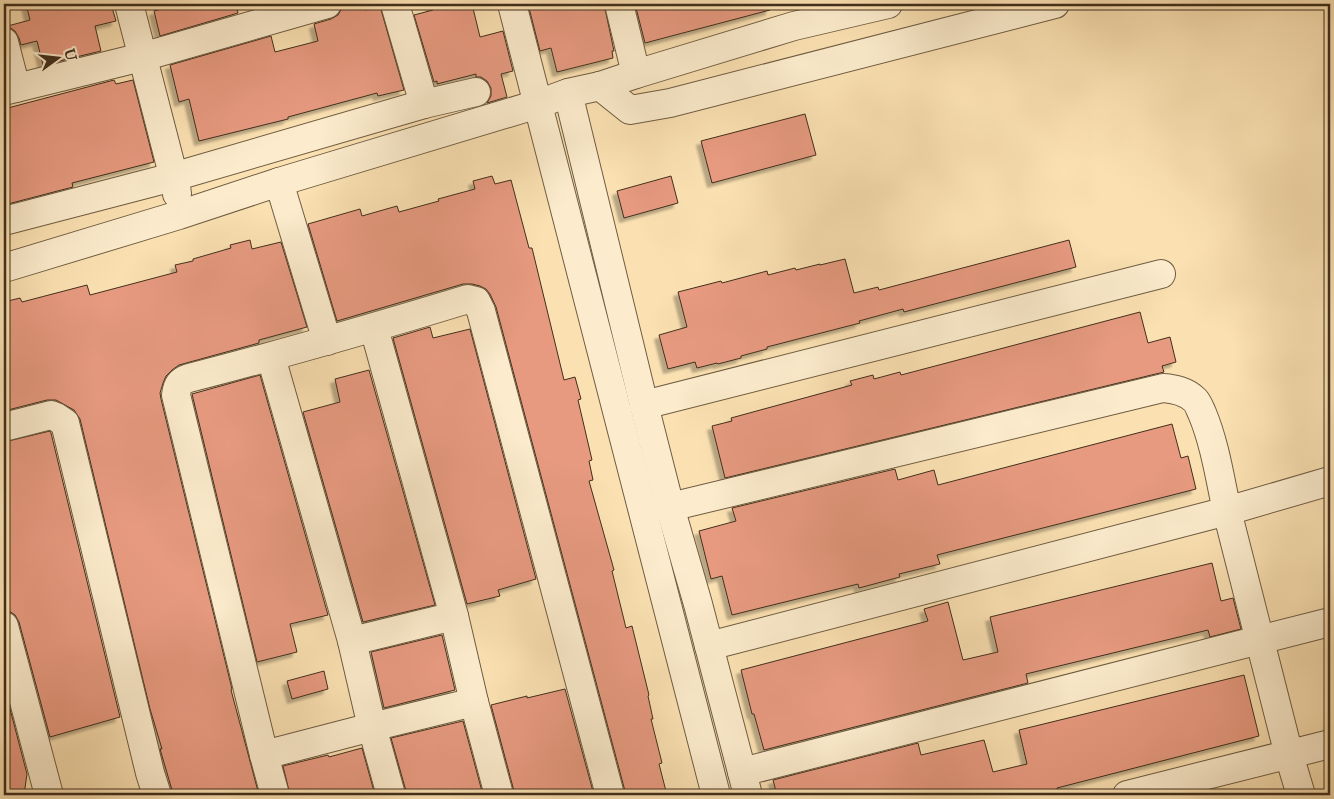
<svg xmlns="http://www.w3.org/2000/svg" width="1334" height="799" viewBox="0 0 1334 799" font-family="'IM FELL Double Pica',serif">
	<style>
		.building { fill: #e79a80; stroke: #402f1c; filter: url(#shadow) }
		.lines { fill: none; stroke-linecap: round; stroke-linejoin: round }
		.street-casing { stroke: #6f5c42; stroke-width: 30 }
		.street { stroke: #fceccd; stroke-width: 28 }
	</style>
	<defs>
		<filter id="shadow"><feDropShadow dx="-4.5" dy="4.5" stdDeviation="1" flood-color="#0004"/></filter>
	</defs>
	<rect width="100%" height="100%" fill="#fbe1b2"/>
	<filter id="stains"><feTurbulence type="fractalNoise" baseFrequency=".004" numOctaves="4"/><feColorMatrix values="0 0 0 0 .2 0 0 0 0 .09 0 0 0 0 .02 0 0 0 .5 -.17"/></filter>
	<radialGradient id="worn" r=".72"><stop offset=".6" stop-color="#630" stop-opacity="0"/><stop offset="1" stop-color="#630" stop-opacity=".3"/></radialGradient>
	<g class="building">
		<polygon points="26,4 111,4 116,21 95,26 101,51 43,65 37,41 21,45 19,38 15,31 9,27 4,27 30,20"/>
		<polygon points="172,4 236,4 238,13 160,36 154,11 173,6"/>
		<polygon points="342,4 364,4 365,10 380,6 404,90 378,96 377,93 288,117 288,119 199,141 189,99 179,102 170,65 271,36 275,52 318,41 314,24 331,19 338,15 342,8"/>
		<polygon points="431,4 472,4 480,37 503,31 513,71 501,74 507,97 487,103 491,96 491,88 487,81 481,77 476,77 476,74 437,84 437,81 434,82 414,15 433,10"/>
		<polygon points="528,4 604,4 614,51 612,51 613,58 557,72 551,48 540,51"/>
		<polygon points="635,4 769,4 770,10 645,43"/>
		<polygon points="114,80 116,84 133,80 154,162 72,183 73,187 4,205 4,109"/>
		<polygon points="805,114 816,155 712,183 701,141"/>
		<polygon points="492,176 495,184 511,180 529,248 532,248 564,380 575,377 581,399 578,400 592,460 589,461 593,480 589,481 614,570 612,571 626,628 632,626 649,695 648,696 653,719 651,719 662,763 659,764 667,795 625,795 625,791 496,307 490,294 486,289 480,286 472,284 463,284 337,321 308,224 360,209 362,216 397,206 399,212 439,201 438,199 475,189 473,181"/>
		<polygon points="671,176 678,203 624,218 617,191"/>
		<polygon points="250,240 252,249 281,242 307,327 259,340 259,343 179,365 172,370 166,376 163,383 160,393 161,399 232,689 231,690 259,795 172,795 172,790 160,749 162,749 150,709 80,419 74,410 56,400 47,400 4,411 4,302 20,298 22,302 87,285 90,295 177,272 175,265 193,261 193,259 231,248 230,245"/>
		<polygon points="1069,240 1076,267 904,312 903,309 859,321 860,323 767,347 767,349 741,356 741,358 718,364 717,363 697,368 695,362 668,369 659,335 687,327 678,292 721,281 722,283 767,271 768,275 795,268 796,270 820,264 820,265 845,259 854,293 878,287 879,290"/>
		<polygon points="1140,312 1148,343 1170,337 1176,362 1162,366 1164,372 725,478 712,426 732,421 731,418 852,385 850,381 873,375 874,379 900,372 901,375"/>
		<polygon points="430,327 433,338 470,329 536,579 498,590 500,596 467,604 393,338"/>
		<polygon points="369,370 435,605 363,622 303,412 340,402 335,379"/>
		<polygon points="260,375 328,615 290,624 297,652 257,662 192,394"/>
		<polygon points="1172,424 1181,458 1188,456 1196,489 937,555 940,564 899,574 900,577 859,588 858,584 732,615 722,576 711,579 699,531 736,521 732,508 895,469 898,480 934,470 938,485"/>
		<polygon points="50,431 51,433 120,717 50,737 19,622 15,615 9,611 4,611 4,442"/>
		<polygon points="1212,563 1221,601 1233,598 1241,629 1210,637 1208,630 1026,674 1028,683 764,750 754,714 752,714 741,670 928,621 924,609 948,602 963,660 998,652 990,617"/>
		<polygon points="442,635 455,690 384,708 371,652"/>
		<polygon points="324,671 328,689 292,699 287,681"/>
		<polygon points="1244,675 1259,736 1057,788 1058,795 777,795 773,780 918,743 921,755 984,740 993,772 1027,764 1019,730"/>
		<polygon points="4,686 27,774 24,795 4,795"/>
		<polygon points="565,689 594,795 514,795 514,791 491,705 527,696 527,698"/>
		<polygon points="463,721 483,795 406,795 406,791 391,738"/>
		<polygon points="362,748 375,795 290,795 283,766 328,755 329,757"/>
	</g>
	<g class="lines">
		<defs>
			<g id="street">
				<polyline points="129,4 176,186 177,194"/>
				<polyline points="395,4 424,104"/>
				<polyline points="512,4 716,795"/>
				<polyline points="619,4 636,74"/>
				<polyline points="4,42 16,88"/>
				<polyline points="600,86 630,110 670,103 1055,4"/>
				<polyline points="4,91 142,57 327,4"/>
				<polyline points="568,93 644,405 670,507 698,604 748,795"/>
				<polyline points="279,182 327,341"/>
				<polyline points="4,221 173,177 424,104 476,92"/>
				<polyline points="4,268 179,215 279,182 538,104 568,93 600,86 636,74 794,26 888,4"/>
				<polyline points="374,328 454,616 474,702 499,795"/>
				<polyline points="271,357 352,641 372,727 391,795"/>
				<polyline points="644,405 1161,274"/>
				<polyline points="4,427 51,415 56,417 65,423 150,773 157,795"/>
				<path d="M670 507 1163 388C1175 389 1186 391 1195 400 1198 403 1200 409 1202 413 1215 444 1220 479 1227 511L1330 481"/>
				<polyline points="4,626 49,795"/>
				<polyline points="352,641 454,616"/>
				<polyline points="709,646 1227,511 1289,755 1301,795"/>
				<polyline points="264,755 372,727 474,702"/>
				<polyline points="742,772 1330,622"/>
				<path d="M275 795 264 755 176 395C177 385 180 381 189 378 283 354 376 327 468 299L476 301 481 311 610 795"/>
				<polyline points="1127,795 1330,744"/>
			</g>
		</defs>
		<use href="#street" class="street-casing"/>
		<use href="#street" class="street"/>
	</g>
	<rect width="1334" height="799" fill="none" stroke="#fbe1b2" stroke-width="20"/>
	<rect x="5" y="5" width="1324" height="789" fill="none" stroke="#402f1c" stroke-width="2.5"/>
	<rect x="10" y="10" width="1314" height="779" fill="none" stroke="#402f1c"/>
	<g transform="translate(58 58) rotate(75)" stroke="#fceccd" stroke-width="4" paint-order="stroke">
	<path d="M0-4L9 19L0 12L-9 19Z" fill="#402f1c"/>
	<text y="-8" font-size="14" font-weight="bold" text-anchor="middle" fill="#402f1c">U</text>
	</g>
	<rect width="100%" height="100%" filter="url(#stains)"/>
	<rect width="100%" height="100%" fill="url(#worn)"/>
</svg>
